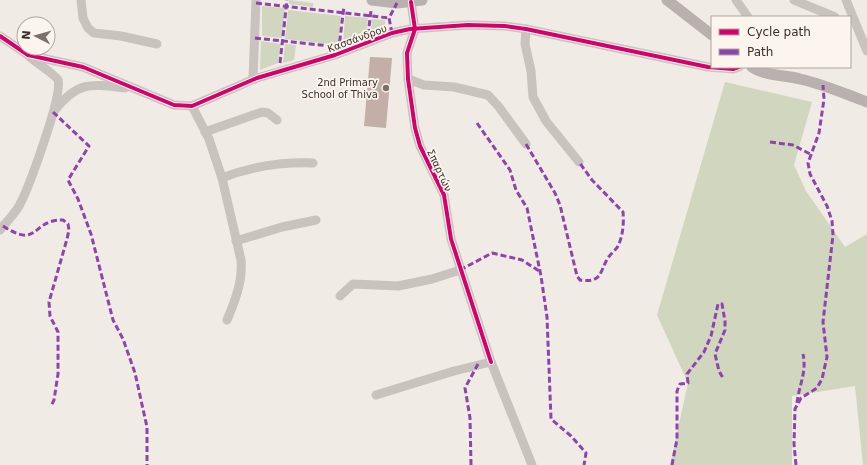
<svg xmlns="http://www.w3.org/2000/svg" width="867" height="465" viewBox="0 0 867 465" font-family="'DejaVu Sans',sans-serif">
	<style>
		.green { fill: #d1d6bf }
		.building { fill: #c3afa7 }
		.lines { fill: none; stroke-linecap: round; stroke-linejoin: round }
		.minor { stroke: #c9c3be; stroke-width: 9 }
		.major { stroke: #b8b1ad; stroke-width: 11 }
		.quiet { stroke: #8e44ad; stroke-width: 3; stroke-dasharray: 6 3; stroke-linecap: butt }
		.cycleway-casing { stroke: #fbf5ee; stroke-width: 6 }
		.cycleway { stroke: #d6006c; stroke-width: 4 }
		.poi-dot { fill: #7a716c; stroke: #fbf5ee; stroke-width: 1.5 }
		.labels { text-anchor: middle; stroke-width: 3.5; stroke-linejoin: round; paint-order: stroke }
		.street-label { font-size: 10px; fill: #3b302b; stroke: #fbf5ee }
		.poi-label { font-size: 10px; fill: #3b302b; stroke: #fbf5ee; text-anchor: end }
	</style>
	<rect width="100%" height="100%" fill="#f0ebe5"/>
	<g class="green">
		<polygon points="289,0 313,3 313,7 289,4"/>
		<polygon points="262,6 285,8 282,38 262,36"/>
		<polygon points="288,10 341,16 338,45 285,39"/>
		<polygon points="345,16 368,18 366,35 343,45"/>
		<polygon points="372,19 385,20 385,28 371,34"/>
		<polygon points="261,41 281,44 278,63 260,70"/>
		<polygon points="285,44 296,45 294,60 283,63"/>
		<polygon points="725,82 812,102 794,165 806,191 845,247 867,234 867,465 863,465 855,386 792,396 792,465 670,465 688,383 657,315"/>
	</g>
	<polygon class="building" points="370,57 392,58 386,128 364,126"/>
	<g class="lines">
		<g class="minor">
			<polyline points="81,0 83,18 88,28 94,33 121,36 157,44"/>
			<polyline points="736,0 748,17"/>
			<polyline points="794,0 835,17"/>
			<polyline points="846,0 867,51"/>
			<polyline points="411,2 415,29 407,53 408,79 415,128 420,146 444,195 451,239 491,362"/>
			<polyline points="526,29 525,44 531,71 533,97 546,121 579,162"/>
			<polyline points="0,36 28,55 83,67 174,105 192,106 257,78 335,55 392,33 410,29 468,25 505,26 526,29 708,67 733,69 739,67"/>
			<polyline points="253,79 256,0"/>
			<polyline points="408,79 424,85 454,87 488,95 499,107 526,144"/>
			<path d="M192 106 209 139 222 178 241 260C243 281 235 301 227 320"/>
			<path d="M55 110C78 81 91 84 125 88"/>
			<polyline points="205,132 262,112 268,113 277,120"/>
			<path d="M222 178C252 166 280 162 313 163"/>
			<path d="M0 230C6 222 14 215 19 206 28 190 63 95 58 80 55 74 34 62 28 55"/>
			<polyline points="236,241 282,227 316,220"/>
			<polyline points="340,296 353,284 398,286 432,279 460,270"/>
			<polyline points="376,395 454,371 491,362 532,465"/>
		</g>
		<g class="major">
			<polyline points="372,0 397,3 422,0"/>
			<polyline points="667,0 712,35"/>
			<path d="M752 67C765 76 785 75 800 79 823 84 845 94 867 102"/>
		</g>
		<g class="quiet">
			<polyline points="256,3 389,18"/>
			<polyline points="392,33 389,18 397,3"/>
			<polyline points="368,35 371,11"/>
			<polyline points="255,38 339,47 344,6"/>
			<polyline points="280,63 287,0"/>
			<polyline points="53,112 89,146 68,180 78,199 91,234 113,320 123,339 135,373 147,427 147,465"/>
			<polyline points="477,123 510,170 516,190 527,208 541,276 547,317 551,419 571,436 586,453 584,465"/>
			<polyline points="770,142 793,145 810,154"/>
			<path d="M526 144 555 193 560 205 577 276 580 280C603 283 599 272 608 258 611 253 616 250 618 246 623 236 624 222 623 212L592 180 579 162"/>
			<path d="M3 226C40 250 31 219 63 220L68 224 69 230 67 239 49 302 50 316 58 332V374L54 400 51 406"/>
			<polyline points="460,270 492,253 522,260 539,271"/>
			<path d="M797 403C799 385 807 372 803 354"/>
			<polyline points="471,465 470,418 465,388 478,364"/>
			<polyline points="672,465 677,439 677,391 680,384 688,383 687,374 704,352 711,336 718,304 722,304 725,321 725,330 715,354 719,371 723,378"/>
			<polyline points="796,465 794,444 795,409 801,398 817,388 822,379 827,357 823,322 833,235 832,221 827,206 810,174 808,163 819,133 824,99 823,85"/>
		</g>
		<defs>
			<g id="cycleway">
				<polyline points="411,2 415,29 407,53 408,79 415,128 420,146 444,195 451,239 491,362"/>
				<polyline points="0,36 28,55 83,67 174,105 192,106 257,78 335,55 392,33 410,29 468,25 505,26 526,29 708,67 733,69 739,67"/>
			</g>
		</defs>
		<use href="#cycleway" class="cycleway-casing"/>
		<use href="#cycleway" class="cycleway"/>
	</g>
	<circle class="poi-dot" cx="386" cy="88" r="4"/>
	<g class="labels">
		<g class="street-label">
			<text transform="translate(357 38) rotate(-20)" y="4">Κασσάνδρου</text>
			<text transform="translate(440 170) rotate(65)" y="4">Σπαρτών</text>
		</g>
		<g class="poi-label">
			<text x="378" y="86">2nd Primary<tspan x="378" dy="12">School of Thiva</tspan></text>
		</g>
	</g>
	<rect x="711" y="16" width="140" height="52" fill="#fbf5ee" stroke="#aea6a0"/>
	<rect x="719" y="29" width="20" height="6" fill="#d6006c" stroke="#aea6a0"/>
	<text x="747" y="36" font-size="12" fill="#3b302b">Cycle path</text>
	<rect x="719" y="49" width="20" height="6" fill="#8e44ad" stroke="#aea6a0"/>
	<text x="747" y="56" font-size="12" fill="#3b302b">Path</text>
	<g transform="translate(36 36) rotate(276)"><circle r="19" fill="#fbf5ee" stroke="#aea6a0"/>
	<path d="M0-3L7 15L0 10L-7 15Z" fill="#7a716c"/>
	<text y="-6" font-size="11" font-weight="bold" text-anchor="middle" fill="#3b302b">N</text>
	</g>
</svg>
